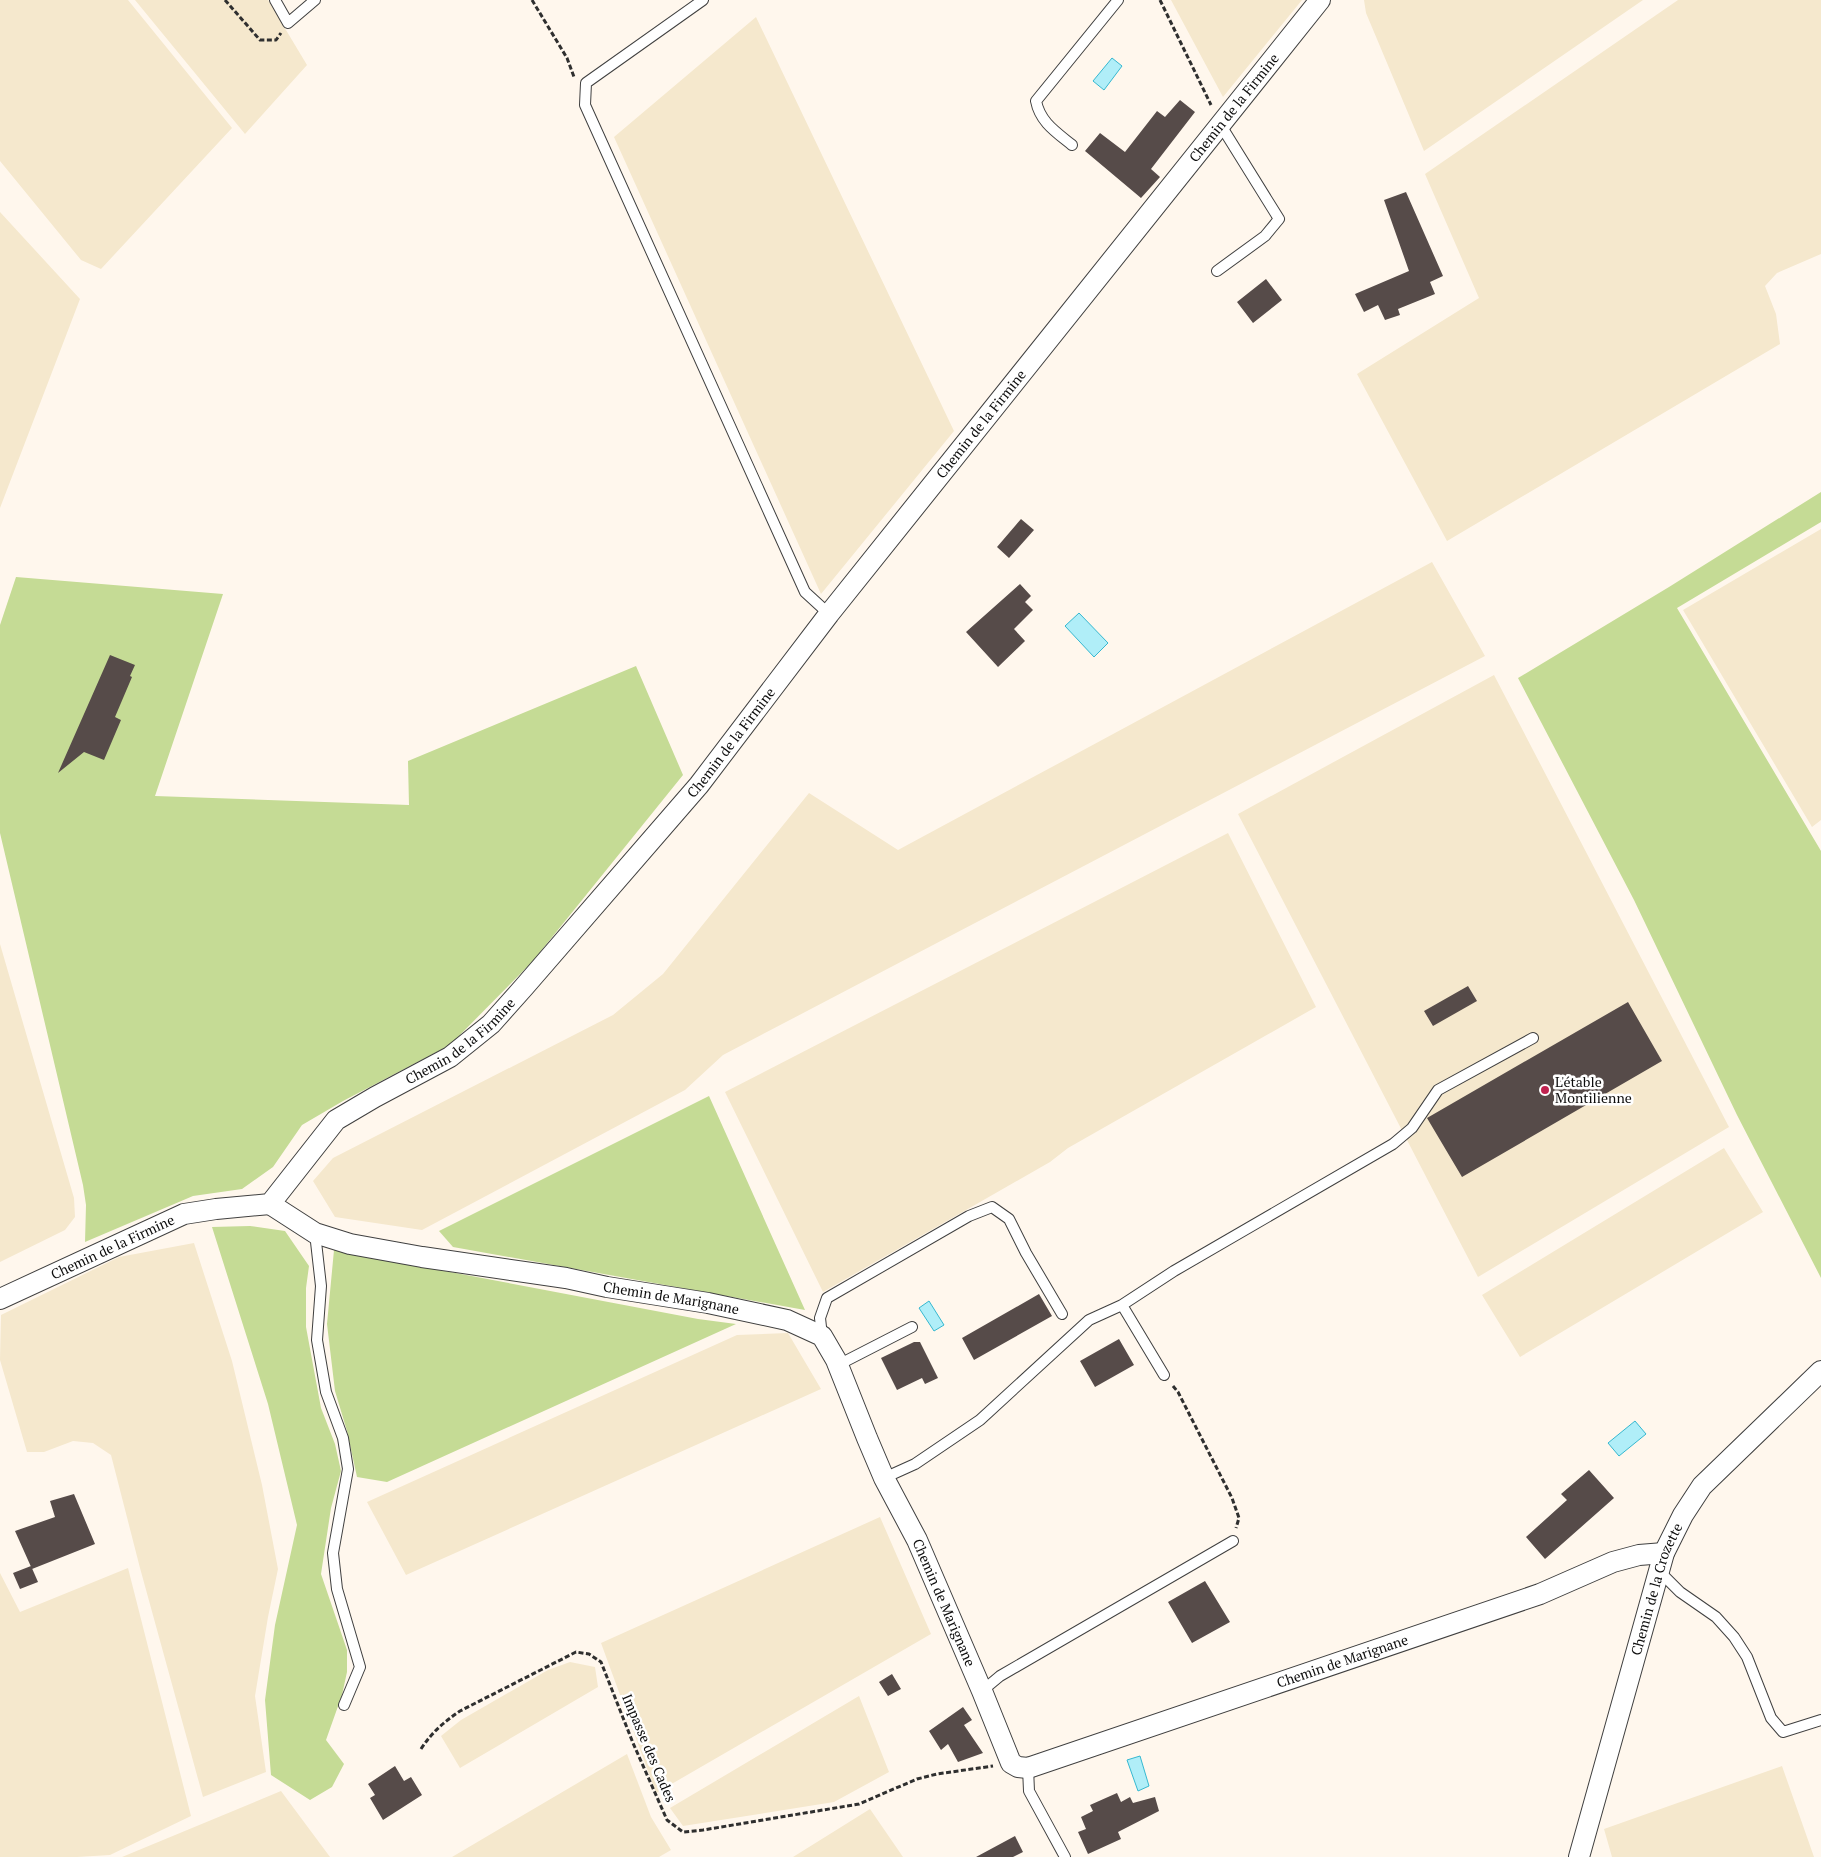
<svg xmlns="http://www.w3.org/2000/svg" width="1821" height="1857" viewBox="0 0 1821 1857" font-family="'PT Serif',serif">
<style>
.farmland{fill:#f5e8cd}
.forest{fill:#c5db95}
.water{fill:#b0eef8;stroke:#36b8d0}
.building{fill:#564b49}
.lines{fill:none;stroke-linecap:round;stroke-linejoin:round}
.lane-casing{stroke:#404040;stroke-width:12}
.street-casing{stroke:#404040;stroke-width:22}
.path{stroke:#2f2f2f;stroke-width:3;stroke-dasharray:5 2.5;stroke-linecap:butt}
.lane{stroke:#fff;stroke-width:10}
.street{stroke:#fff;stroke-width:20}
.poi-dot{fill:#c0224f;stroke:#fff;stroke-width:2}
.labels{text-anchor:middle;stroke-width:5;stroke-linejoin:round;paint-order:stroke}
.street-label{font-size:14px;fill:#0d0d0d;stroke:#fff}
.poi-label{font-size:14px;fill:#0d0d0d;stroke:#fff;text-anchor:start}
</style>
<rect width="100%" height="100%" fill="#fff7ed"/>
<path class="farmland" d="M 0,0 L 128,0 L 232,128 L 101,269 L 81,260 L 0,161 Z
M 135,0 L 268,0 L 307,65 L 245,134 Z
M 1171,0 L 1302,0 L 1223,97 Z
M 1364,0 L 1643,0 L 1424,151 L 1366,13 Z
M 1678,0 L 1821,0 L 1821,254 L 1777,273 L 1765,286 L 1776,314 L 1780,344 L 1447,541 L 1357,374 L 1479,298 L 1425,174 Z
M 756,17 L 954,431 L 821,594 L 614,137 Z
M 0,212 L 80,299 L 0,508 Z
M 1821,529 L 1821,820 L 1812,827 L 1683,610 Z
M 1432,562 L 1485,656 L 723,1055 L 685,1090 L 422,1230 L 335,1217 L 313,1181 L 333,1158 L 613,1015 L 663,974 L 809,793 L 898,850 Z
M 1494,675 L 1729,1127 L 1478,1277 L 1238,814 Z
M 1228,833 L 1316,1007 L 1068,1148 L 1050,1162 L 823,1292 L 725,1092 Z
M 0,944 L 74,1198 L 75,1217 L 65,1230 L 0,1262 Z
M 1724,1148 L 1763,1212 L 1520,1357 L 1482,1295 Z
M 194,1243 L 232,1361 L 262,1485 L 278,1569 L 268,1617 L 255,1696 L 266,1772 L 203,1797 L 140,1568 L 111,1455 L 93,1443 L 73,1441 L 44,1452 L 27,1452 L 0,1360 L 1,1315 L 119,1257 Z
M 788,1333 L 821,1389 L 406,1575 L 367,1502 L 737,1335 Z
M 880,1517 L 931,1634 L 656,1793 L 601,1643 Z
M 128,1568 L 191,1816 L 110,1855 L 77,1857 L 0,1857 L 0,1573 L 20,1612 Z
M 570,1662 L 595,1667 L 598,1687 L 460,1768 L 441,1736 L 461,1720 L 548,1670 Z
M 859,1696 L 889,1772 L 834,1802 L 683,1826 L 670,1808 Z
M 627,1754 L 651,1817 L 671,1850 L 659,1857 L 452,1857 Z
M 1782,1766 L 1814,1857 L 1612,1857 L 1604,1829 Z
M 281,1791 L 330,1857 L 122,1857 Z
M 870,1809 L 903,1857 L 793,1857 Z"/>
<path class="forest" d="M 1821,492 L 1821,522 L 1677,608 L 1821,851 L 1821,1278 L 1737,1115 L 1634,900 L 1518,678 L 1669,587 Z
M 16,577 L 223,594 L 155,796 L 409,805 L 408,761 L 636,666 L 683,775 L 532,962 L 450,1045 L 343,1101 L 302,1125 L 273,1167 L 242,1189 L 193,1196 L 85,1242 L 86,1205 L 83,1185 L 0,833 L 0,625 Z
M 709,1096 L 805,1310 L 453,1247 L 439,1231 Z
M 250,1226 L 285,1231 L 309,1266 L 306,1288 L 306,1327 L 321,1408 L 335,1444 L 341,1471 L 331,1508 L 321,1574 L 347,1650 L 347,1672 L 342,1695 L 326,1740 L 344,1764 L 332,1787 L 310,1800 L 271,1775 L 265,1700 L 275,1625 L 297,1525 L 268,1404 L 212,1227 Z
M 334,1250 L 698,1319 L 736,1324 L 387,1482 L 357,1477 L 347,1431 L 335,1391 L 327,1324 Z"/>
<path class="water" d="M 1112,58 L 1122,66 L 1104,90 L 1093,81 Z
M 1079,613 L 1108,643 L 1094,657 L 1065,626 Z
M 929,1301 L 944,1325 L 934,1331 L 919,1308 Z
M 1635,1421 L 1646,1434 L 1619,1456 L 1608,1443 Z
M 1140,1756 L 1149,1786 L 1138,1791 L 1127,1760 Z"/>
<path class="building" d="M 1180,100 L 1195,112 L 1151,169 L 1160,177 L 1141,198 L 1085,151 L 1100,133 L 1125,152 L 1157,111 L 1165,117 Z
M 1406,192 L 1443,276 L 1430,282 L 1435,294 L 1398,309 L 1400,315 L 1385,320 L 1378,305 L 1364,312 L 1355,294 L 1409,271 L 1384,200 Z
M 1266,279 L 1282,300 L 1253,323 L 1237,302 Z
M 1021,519 L 1034,530 L 1009,558 L 997,547 Z
M 1020,584 L 1031,596 L 1025,602 L 1033,610 L 1014,629 L 1025,641 L 998,667 L 966,632 Z
M 110,655 L 135,665 L 130,676 L 132,677 L 115,717 L 121,720 L 104,760 L 84,752 L 58,773 Z
M 1468,986 L 1477,1001 L 1433,1026 L 1424,1011 Z
M 1628,1002 L 1662,1061 L 1462,1177 L 1427,1118 Z
M 1039,1294 L 1052,1316 L 974,1360 L 962,1338 Z
M 1119,1339 L 1134,1365 L 1095,1387 L 1080,1361 Z
M 914,1342 L 920,1342 L 938,1378 L 925,1384 L 922,1378 L 897,1390 L 881,1358 Z
M 1589,1470 L 1614,1498 L 1545,1559 L 1526,1537 L 1567,1500 L 1561,1494 Z
M 74,1494 L 95,1544 L 32,1569 L 15,1531 L 55,1517 L 50,1501 Z
M 31,1566 L 38,1582 L 20,1589 L 13,1573 Z
M 1205,1581 L 1230,1622 L 1192,1643 L 1168,1602 Z
M 892,1674 L 901,1689 L 888,1696 L 879,1682 Z
M 963,1707 L 972,1720 L 964,1725 L 983,1753 L 958,1762 L 948,1744 L 941,1750 L 929,1731 Z
M 395,1766 L 404,1781 L 411,1777 L 422,1795 L 383,1820 L 370,1798 L 375,1795 L 368,1784 Z
M 1117,1793 L 1121,1802 L 1130,1797 L 1133,1803 L 1155,1797 L 1159,1811 L 1118,1832 L 1121,1839 L 1088,1854 L 1078,1832 L 1086,1829 L 1081,1817 L 1093,1811 L 1090,1805 Z
M 1015,1836 L 1023,1852 L 1013,1857 L 976,1857 Z"/>
<g class="lines">
<defs>
<path id="lane" d="M 275,0 L 288,23 L 315,0
M 703,0 L 586,83 L 585,105 L 805,592 L 829,614
M 1072,145 C 1056,132 1040,122 1036,101 L 1118,0
M 1217,271 L 1265,236 L 1279,219 L 1220,124
M 315,1233 L 321,1286 L 317,1340 L 326,1392 L 343,1438 L 348,1469 L 333,1553 L 337,1589 L 360,1667 L 344,1705
M 1122,1305 L 1174,1271 L 1393,1144 L 1412,1128 L 1438,1090 L 1533,1038
M 822,1336 L 820,1318 L 827,1298 L 969,1216 L 992,1207 L 1009,1219 L 1026,1253 L 1062,1314
M 838,1365 L 912,1327
M 884,1478 L 915,1464 L 980,1420 L 1089,1320 L 1122,1305 L 1164,1375
M 1659,1571 L 1680,1592 L 1716,1617 L 1734,1637 L 1747,1657 L 1771,1718 L 1783,1732 L 1821,1720
M 982,1691 L 1000,1676 L 1233,1541
M 1028,1768 L 1029,1791 L 1065,1857"/>
<g id="street">
<path id="s1" d="M 270,1204 L 315,1233 L 350,1244 L 422,1257 L 566,1278 L 607,1287 L 708,1303 L 787,1320 L 822,1336 L 836,1360 L 867,1438 L 884,1478 L 917,1540 L 982,1691 L 1011,1763 L 1018,1767 L 1028,1768 L 1540,1594 L 1613,1562 L 1639,1555 L 1664,1553"/>
<path id="s2" d="M 0,1299 L 184,1214 L 216,1209 L 270,1204 L 336,1120 L 375,1097 L 450,1057 L 491,1024 L 524,987 L 699,785 L 829,614 L 1320,0"/>
<path id="s3" d="M 1579,1857 L 1659,1571 L 1664,1553 L 1683,1515 L 1702,1486 L 1821,1371"/>
</g>
</defs>
<use href="#lane" class="lane-casing"/>
<use href="#street" class="street-casing"/>
<path class="path" d="M 225,0 L 260,40 L 276,40 L 281,33
M 532,0 L 567,58 L 574,77
M 1160,0 L 1211,105
M 1173,1386 L 1178,1392 L 1232,1498 L 1239,1518 L 1236,1528
M 421,1749 C 432,1732 444,1722 460,1711 L 576,1652 L 589,1654 L 601,1662 L 633,1743 L 667,1820 L 683,1832 L 703,1830 L 859,1804 L 917,1779 L 937,1774 L 993,1766"/>
<use href="#lane" class="lane"/>
<use href="#street" class="street"/>
</g>
<circle class="poi-dot" cx="1545" cy="1090" r="5"/>
<g class="labels">
<g class="street-label">
<text dy="5" stroke="none"><textPath href="#s2" startOffset="1759">Chemin de la Firmine</textPath></text>
<text dy="5" stroke="none"><textPath href="#s2" startOffset="1354">Chemin de la Firmine</textPath></text>
<text dy="5" stroke="none"><textPath href="#s2" startOffset="949">Chemin de la Firmine</textPath></text>
<text dy="5" stroke="none"><textPath href="#s2" startOffset="544">Chemin de la Firmine</textPath></text>
<text dy="5" stroke="none"><textPath href="#s2" startOffset="124">Chemin de la Firmine</textPath></text>
<text dy="5" stroke="none"><textPath href="#s1" startOffset="416">Chemin de Marignane</textPath></text>
<text dy="5" stroke="none"><textPath href="#s3" startOffset="279">Chemin de la Crozette</textPath></text>
<text dy="5" stroke="none"><textPath href="#s1" startOffset="866">Chemin de Marignane</textPath></text>
<text dy="5" stroke="none"><textPath href="#s1" startOffset="1390">Chemin de Marignane</textPath></text>
<text transform="translate(649 1748) rotate(67)" y="5">Impasse des Cades</text>
</g>
<g class="poi-label">
<text x="1555" y="1087">L'étable<tspan x="1555" dy="16">Montilienne</tspan></text>
</g>
</g>
</svg>
